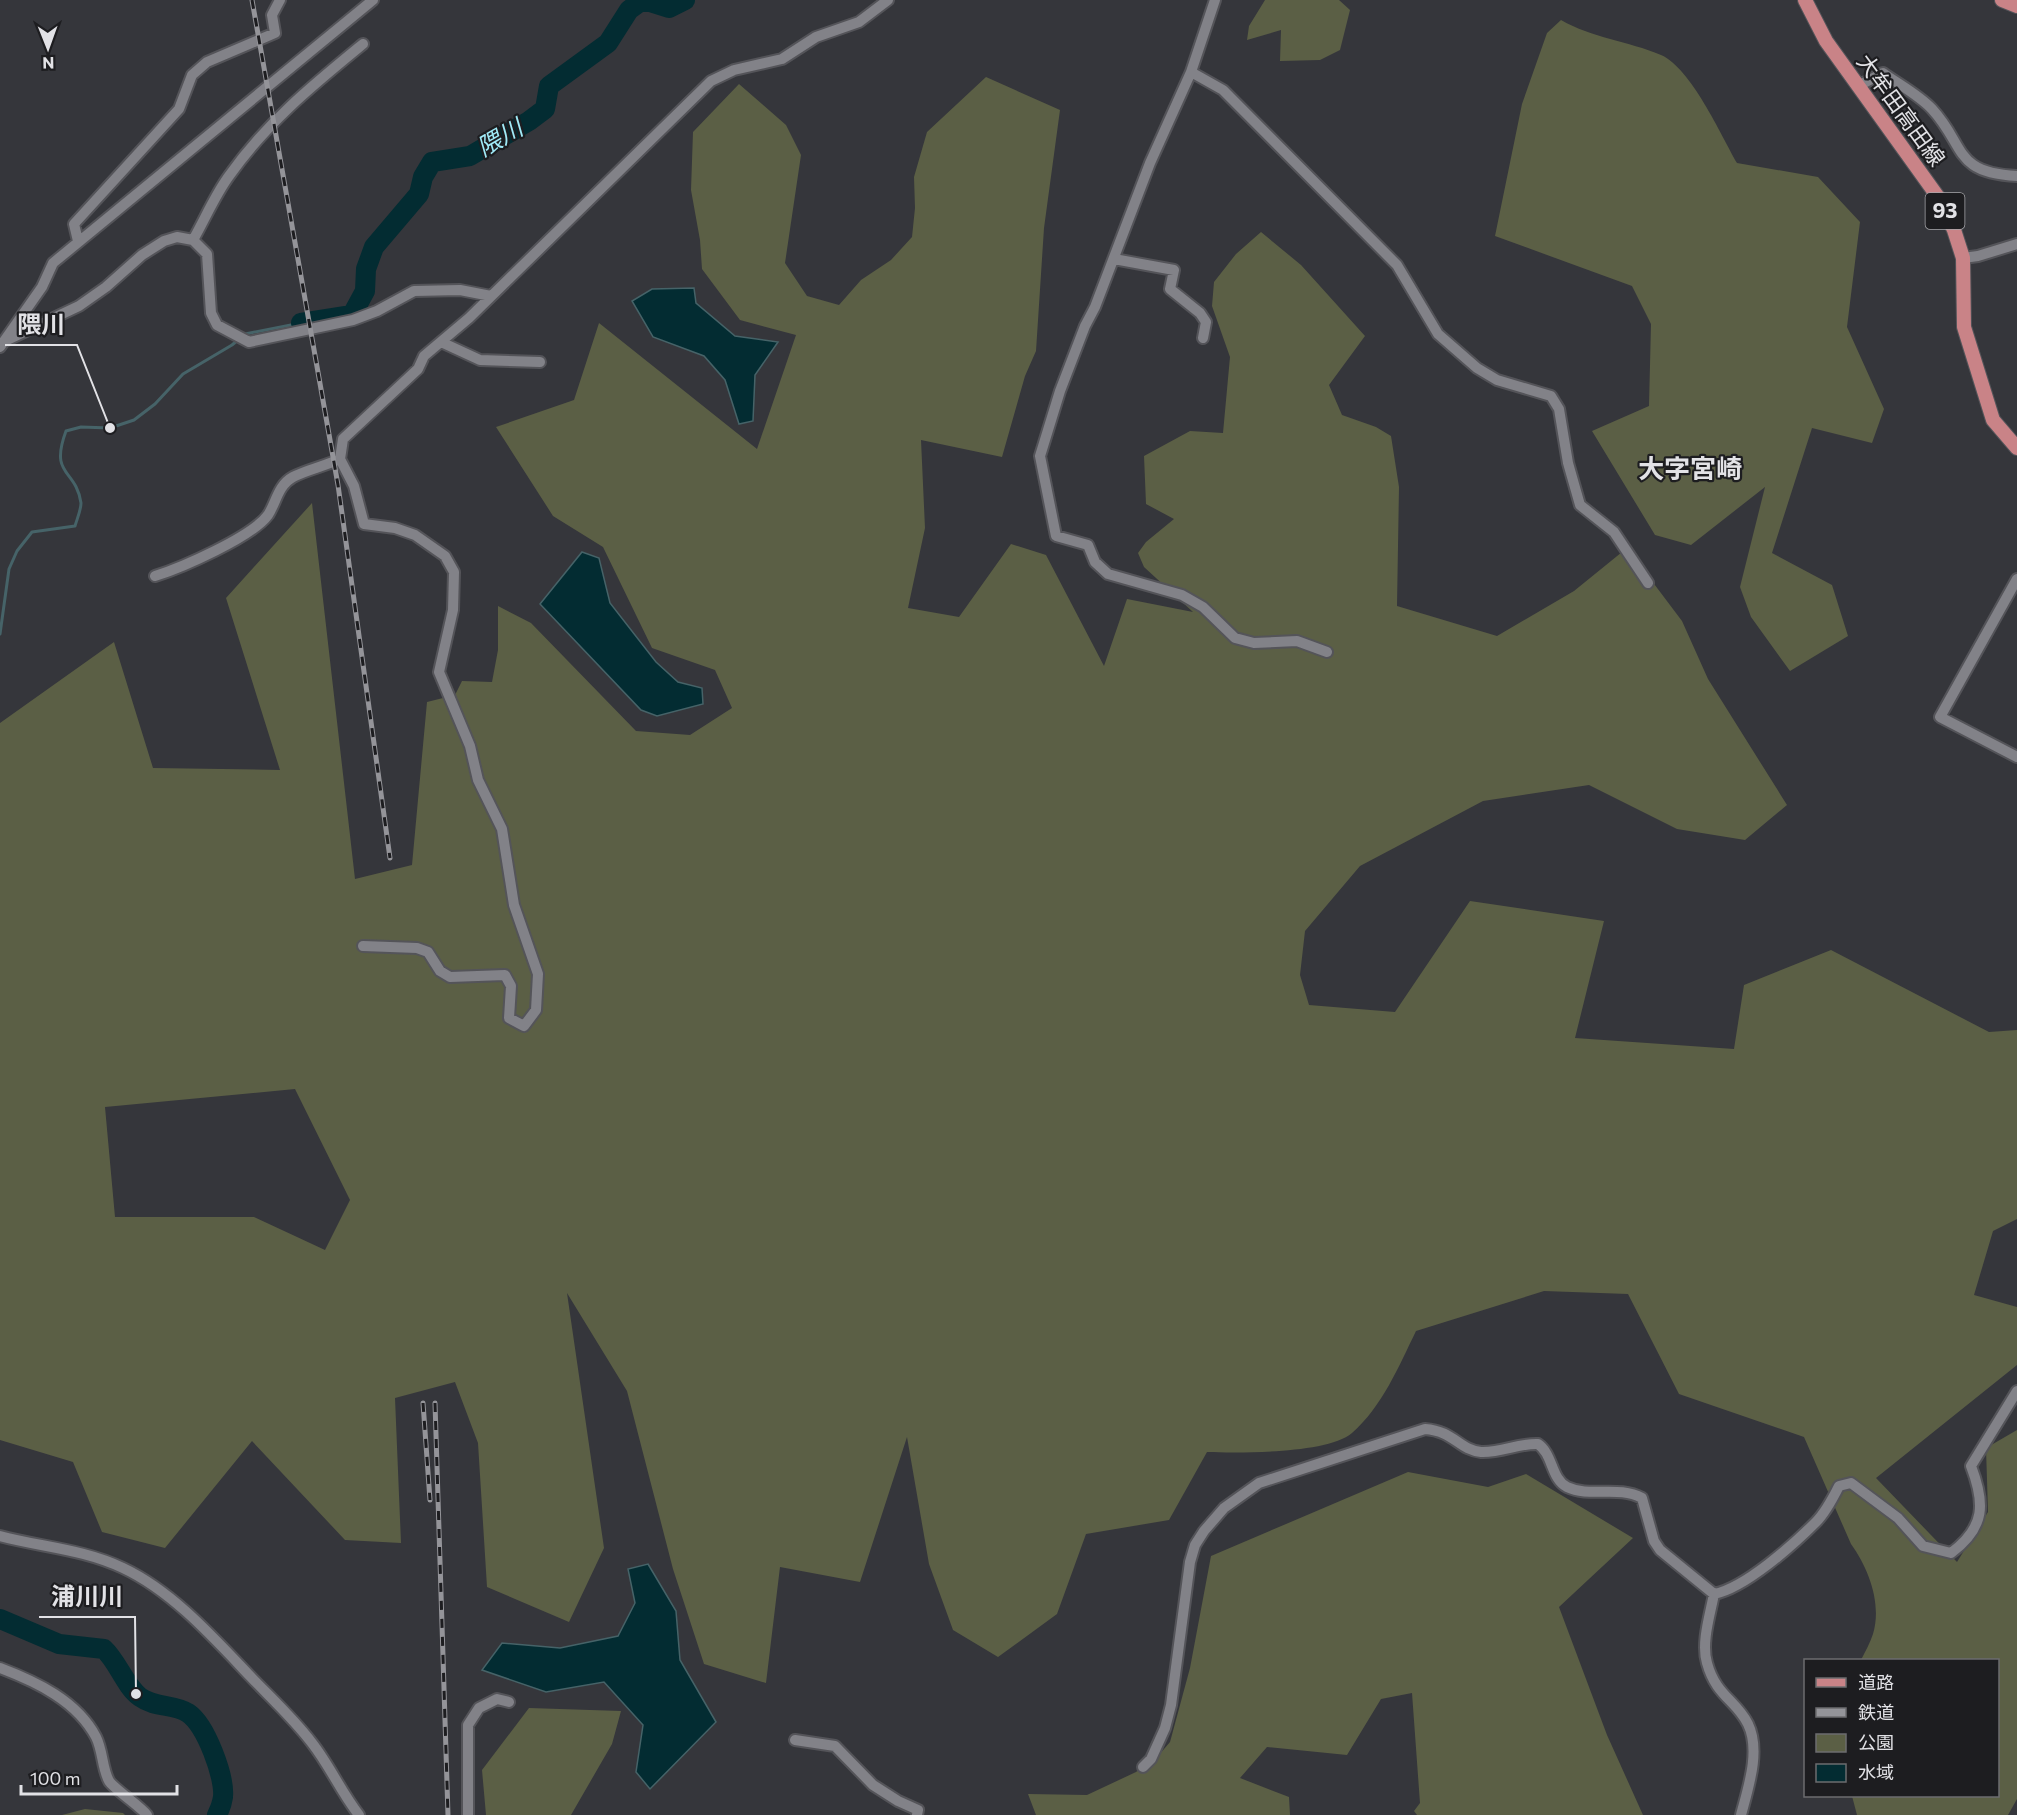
<svg xmlns="http://www.w3.org/2000/svg" width="2017" height="1815" viewBox="0 0 2017 1815" font-family="Commissioner,'Noto Sans JP',sans-serif">
<style>
.green{fill:#5b5f45;fill-rule:evenodd}
.water{fill:#032c32;stroke:#466368;stroke-width:1.5}
.lines{fill:none;stroke-linecap:round;stroke-linejoin:round}
.stream{stroke:#466368;stroke-width:3}
.river{stroke:#032c32;stroke-width:20}
.minor-casing{stroke:#545459;stroke-width:14}
.major-casing{stroke:#545459;stroke-width:16}
.minor{stroke:#828288;stroke-width:10}
.major{stroke:#c98387;stroke-width:14}
.rail-casing{stroke:#949499;stroke-width:5}
.rail{stroke:#1d1d20;stroke-width:3;stroke-dasharray:9;stroke-linecap:butt}
.labels{text-anchor:middle;stroke-width:4.5;stroke-linejoin:round;paint-order:stroke}
.shield{fill:#1d1d20;stroke:#a7a7ab;stroke-width:1.5}
.shield-label{font-size:21px;font-weight:bold;fill:#e2e2e6}
.street-label{font-size:22px;fill:#e2e2e6;stroke:#1d1d20}
.water-label{font-size:24px;font-style:italic;fill:#a1ebf8;stroke:#1d1d20}
.quarter-label{font-size:26px;font-weight:bold;fill:#e2e2e6;stroke:#1d1d20}
.leader{fill:none;stroke:#e2e2e6;stroke-width:2}
.callout-dot{fill:#e2e2e6;stroke:#1d1d20;stroke-width:2}
.callout-label{font-size:24px;text-anchor:middle;font-weight:bold;fill:#e2e2e6;stroke:#1d1d20;stroke-width:4.5;stroke-linejoin:round;paint-order:stroke}
</style>
<rect width="100%" height="100%" fill="#35363b"/>
<path class="green" d="M 1265,0 L 1339,0 L 1350,10 L 1340,50 L 1320,60 L 1280,61 L 1281,30 L 1247,40 L 1249,26 Z
M 1561,20 C 1592,38 1628,41 1661,55 C 1691,68 1721,135 1737,163 L 1818,177 L 1860,222 L 1847,327 L 1884,409 L 1872,443 L 1812,428 L 1772,553 L 1832,585 L 1848,636 L 1790,671 L 1751,617 L 1740,587 L 1765,487 L 1691,545 L 1655,535 L 1592,431 L 1649,406 L 1651,324 L 1632,286 L 1495,236 L 1522,104 L 1547,33 Z
M 986,77 L 1060,110 L 1044,228 L 1036,351 L 1025,376 L 1002,457 L 921,440 L 925,528 L 908,608 L 959,617 L 1011,544 L 1046,555 L 1104,666 L 1127,599 L 1193,612 L 1144,567 L 1138,553 L 1146,542 L 1174,519 L 1146,504 L 1144,456 L 1190,431 L 1223,433 L 1230,357 L 1212,306 L 1214,282 L 1236,254 L 1261,232 L 1301,265 L 1365,336 L 1329,385 L 1342,415 L 1376,427 L 1391,436 L 1399,487 L 1397,606 L 1497,636 L 1574,591 L 1627,548 L 1682,621 L 1708,679 L 1787,805 L 1745,840 L 1677,829 L 1589,785 L 1483,801 L 1360,866 L 1305,931 L 1300,975 L 1309,1005 L 1395,1012 L 1470,901 L 1604,921 L 1575,1038 L 1734,1049 L 1744,985 L 1831,950 L 1989,1032 L 2017,1030 L 2017,1219 L 1993,1231 L 1974,1295 L 2017,1307 L 2017,1365 L 1876,1478 L 1957,1562 L 1988,1512 L 1986,1448 L 2017,1430 L 2017,1799 L 2008,1815 L 1857,1815 L 1852,1796 L 1998,1796 L 1998,1660 L 1861,1660 C 1865,1652 1870,1643 1873,1634 C 1882,1604 1869,1569 1851,1544 L 1804,1437 L 1679,1394 L 1628,1294 L 1544,1291 L 1416,1331 C 1399,1366 1382,1407 1352,1433 C 1327,1454 1240,1453 1207,1452 L 1169,1520 L 1086,1534 L 1057,1614 L 998,1657 L 953,1630 L 929,1564 L 907,1437 L 860,1582 L 780,1567 L 766,1683 L 704,1664 L 673,1569 L 627,1391 L 567,1293 L 604,1548 L 569,1622 L 487,1587 L 478,1443 L 455,1382 L 395,1398 L 401,1543 L 345,1540 L 252,1441 L 165,1548 L 102,1532 L 73,1462 L 0,1440 L 0,723 L 114,642 L 153,768 L 280,770 L 226,598 L 312,503 L 355,879 L 412,865 L 427,702 L 455,695 L 462,681 L 492,682 L 498,650 L 498,606 L 531,623 L 636,731 L 690,735 L 732,708 L 715,670 L 652,648 L 603,547 L 553,516 L 496,427 L 574,400 L 599,323 L 757,449 L 796,335 L 740,320 L 702,269 L 700,240 L 691,190 L 693,132 L 739,84 L 786,125 L 801,155 L 785,263 L 807,296 L 839,305 L 861,280 L 891,260 L 912,237 L 915,208 L 914,177 L 927,132 ZM 295,1089 L 350,1200 L 325,1250 L 254,1217 L 115,1217 L 105,1107 Z
M 1408,1472 L 1488,1487 L 1526,1474 L 1633,1538 L 1559,1607 L 1607,1735 L 1643,1815 L 1417,1815 L 1414,1811 L 1420,1803 L 1412,1693 L 1381,1699 L 1347,1755 L 1267,1747 L 1240,1778 L 1289,1797 L 1290,1815 L 1036,1815 L 1028,1794 L 1087,1795 L 1136,1772 L 1158,1756 L 1170,1742 L 1190,1668 L 1211,1556 Z
M 529,1708 L 621,1711 L 612,1744 L 571,1815 L 486,1815 L 482,1770 Z
M 85,1809 L 123,1813 L 125,1815 L 62,1815 Z"/>
<path class="water" d="M 694,288 L 696,303 L 735,336 L 778,342 L 755,375 L 753,421 L 739,424 L 725,380 L 704,356 L 653,337 L 632,301 L 652,289 Z
M 582,552 L 599,558 L 610,603 L 656,662 L 678,682 L 702,688 L 703,704 L 657,716 L 641,710 L 540,604 Z
M 648,1564 L 676,1611 L 680,1660 L 716,1722 L 650,1789 L 636,1772 L 643,1725 L 604,1682 L 546,1692 L 482,1670 L 502,1643 L 560,1648 L 618,1636 L 635,1603 L 628,1569 Z"/>
<g class="lines">
<path class="stream" d="M 0,634 L 9,569 L 17,551 L 32,532 L 75,526 C 77,519 81,510 81,503 C 76,468 49,477 66,431 L 81,427 L 110,428 L 134,420 L 155,404 L 183,374 L 232,345 L 245,334 L 301,323"/>
<path class="river" d="M 301,323 L 352,315 L 365,291 L 366,269 L 374,247 L 419,194 L 423,177 L 432,162 L 470,156 L 529,121 L 545,109 L 549,86 L 608,43 L 629,10 L 640,2 L 650,2 L 669,8 L 685,0
M 0,1619 L 59,1644 L 104,1649 C 118,1662 125,1686 140,1697 C 155,1708 175,1704 188,1713 C 206,1725 225,1777 223,1797 C 222,1804 220,1809 217,1815"/>
<defs>
<path id="minor" d="M 1215,0 L 1191,72 L 1150,163 L 1095,307 L 1085,326 L 1060,391 L 1040,456 L 1056,536 L 1088,545 L 1095,562 L 1108,574 L 1182,595 L 1203,607 L 1235,638 L 1254,643 L 1297,641 L 1327,652
M 1191,72 L 1223,90 L 1397,265 L 1438,334 L 1477,368 L 1497,380 L 1551,396 L 1559,409 L 1568,463 L 1580,505 L 1614,532 L 1648,583
M 1858,86 L 1883,73 C 1898,84 1919,95 1932,109 C 1966,146 1953,173 2017,176
M 193,240 C 205,219 215,195 229,176 C 267,122 313,85 363,44
M 78,241 L 74,224 L 179,109 L 192,75 L 207,62 L 275,33 L 272,15 L 280,0
M 1963,258 L 1978,256 L 2017,244
M 1114,259 L 1174,270 L 1170,289 L 1200,313 L 1206,322 L 1203,338
M 5,341 L 79,306 L 106,287 L 142,255 L 164,241 L 177,237 L 193,240 L 207,254 L 211,313 L 217,325 L 249,342 L 353,320 L 377,311 L 414,291 L 460,290 L 491,296
M 441,342 L 480,360 L 540,362
M 0,347 L 42,287 L 53,263 L 373,0
M 155,576 C 181,568 252,537 268,515 C 276,503 278,485 293,477 C 306,470 325,466 340,459
M 2017,579 L 1940,717 L 2017,757
M 363,946 L 417,948 L 428,952 L 440,971 L 450,977 L 505,975 L 511,986 L 509,1018 L 524,1026 L 536,1010 L 538,974 L 514,905 L 502,829 L 478,780 L 470,746 L 439,672 L 453,610 L 454,572 L 445,556 L 415,535 L 395,528 L 364,524 L 354,486 L 340,459 L 343,439 L 418,369 L 424,356 L 469,318 L 711,81 L 734,70 L 782,59 L 816,37 L 859,22 L 888,0
M 0,1536 C 41,1547 83,1549 123,1568 C 172,1591 213,1637 250,1676 C 271,1698 294,1719 312,1743 C 330,1766 341,1792 359,1815
M 1714,1594 C 1710,1615 1701,1643 1707,1663 C 1716,1696 1736,1700 1748,1724 C 1761,1751 1748,1788 1741,1815
M 0,1668 C 37,1682 77,1701 96,1737 C 103,1751 102,1768 109,1781 C 114,1789 139,1805 147,1815
M 795,1740 L 835,1746 L 873,1785 L 898,1801 L 918,1810 L 917,1815
M 1143,1767 L 1151,1759 L 1165,1728 L 1171,1705 L 1190,1562 L 1195,1545 L 1204,1531 L 1224,1508 L 1259,1483 L 1425,1429 C 1454,1431 1459,1450 1481,1452 C 1501,1453 1519,1443 1538,1444 C 1553,1454 1551,1479 1567,1487 C 1590,1498 1618,1485 1642,1498 L 1654,1541 L 1660,1550 L 1714,1594 C 1745,1588 1793,1545 1816,1522 C 1826,1512 1833,1498 1839,1486 L 1851,1483 L 1898,1518 L 1923,1546 L 1951,1553 C 1986,1527 1985,1503 1971,1466 L 2017,1391
M 468,1815 L 468,1725 L 479,1708 L 497,1699 L 509,1702"/>
<path id="major" d="M 1805,0 L 1826,41 L 1938,197 L 1954,230 L 1963,258 L 1964,327 L 1993,420 L 2017,448
M 2002,0 L 2017,6"/>
</defs>
<use href="#minor" class="minor-casing"/>
<use href="#major" class="major-casing"/>
<use href="#minor" class="minor"/>
<use href="#major" class="major"/>
<defs>
<path id="rail" d="M 252,0 L 338,485 L 390,858
M 423,1403 L 430,1500
M 435,1403 L 448,1815"/>
</defs>
<use href="#rail" class="rail-casing"/>
<use href="#rail" class="rail"/>
</g>
<g class="labels">
<rect class="shield" x="1925.5" y="193" width="39" height="36" rx="4.5"/>
<g class="shield-label">
<text x="1945" y="218">93</text>
</g>
<g class="street-label">
<text transform="translate(1901 110) rotate(54)" y="8">大牟田高田線</text>
</g>
<g class="water-label">
<text transform="translate(500 138) rotate(-30)" y="8">隈川</text>
</g>
<g class="quarter-label">
<text x="1690" y="478">大字宮崎</text>
</g>
</g>
<path class="leader" d="M110 428L77 345H5M136 1694L135 1617H39"/>
<g class="callout-dot">
<circle cx="110" cy="428" r="6"/>
<circle cx="136" cy="1694" r="6"/>
</g>
<g class="callout-label">
<text x="41" y="333">隈川</text>
<text x="87" y="1605">浦川川</text>
</g>
<rect x="1804" y="1659" width="195" height="138" fill="#1d1d20" stroke="#6c6c6f" stroke-width="1.5"/>
<rect x="1816" y="1678" width="30" height="9" fill="#c98387" stroke="#6c6c6f" stroke-width="1.5"/>
<text x="1858" y="1689" font-size="18" fill="#e2e2e6">道路</text>
<rect x="1816" y="1708" width="30" height="9" fill="#949499" stroke="#6c6c6f" stroke-width="1.5"/>
<text x="1858" y="1719" font-size="18" fill="#e2e2e6">鉄道</text>
<rect x="1816" y="1734" width="30" height="18" fill="#5b5f45" stroke="#6c6c6f" stroke-width="1.5"/>
<text x="1858" y="1749" font-size="18" fill="#e2e2e6">公園</text>
<rect x="1816" y="1764" width="30" height="18" fill="#032c32" stroke="#6c6c6f" stroke-width="1.5"/>
<text x="1858" y="1779" font-size="18" fill="#e2e2e6">水域</text>
<g transform="translate(48 48) rotate(179)" stroke="#1d1d20" stroke-width="4.5" paint-order="stroke">
<path d="M0-4.5L10 22L0 15L-10 22Z" fill="#e2e2e6"/>
<text y="-9" font-size="16" font-weight="bold" text-anchor="middle" fill="#e2e2e6">N</text>
</g>
<path d="M21 1785v9h156v-9" fill="none" stroke="#e2e2e6" stroke-width="3"/>
<text x="30" y="1785" font-size="18" fill="#e2e2e6" stroke="#1d1d20" stroke-width="4.5" paint-order="stroke">100 m</text>
</svg>
